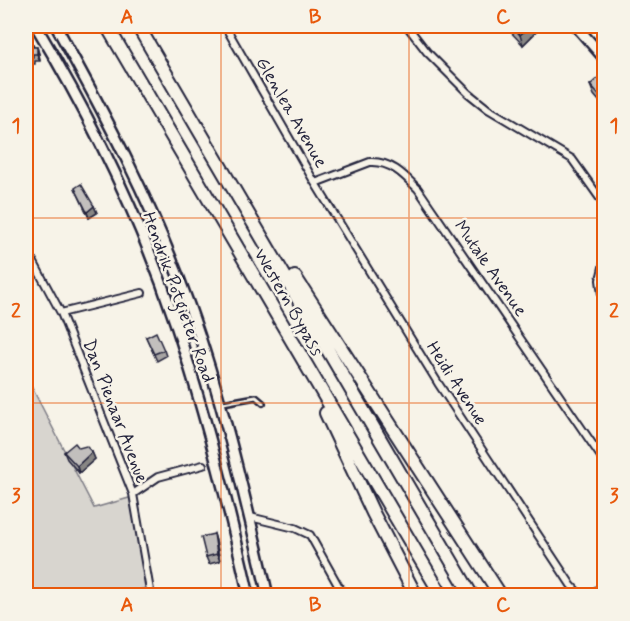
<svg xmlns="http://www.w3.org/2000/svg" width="630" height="621" viewBox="0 0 630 621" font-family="Mynerve,sans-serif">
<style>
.green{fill:#d8d5cf;stroke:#7d7c85;stroke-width:1.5}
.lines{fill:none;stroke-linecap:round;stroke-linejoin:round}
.lane-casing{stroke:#22223b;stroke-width:8}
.street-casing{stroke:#22223b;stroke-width:10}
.secondary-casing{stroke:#22223b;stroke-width:14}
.highway-casing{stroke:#22223b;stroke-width:16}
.lane{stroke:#f7f3e8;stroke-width:3}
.street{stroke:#f7f3e8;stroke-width:6}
.secondary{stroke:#f7f3e8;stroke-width:9}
.highway{stroke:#f7f3e8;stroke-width:12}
.wall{fill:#a7a4a3;stroke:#22223b;stroke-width:1.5}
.shaded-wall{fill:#888684;stroke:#22223b;stroke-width:1.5}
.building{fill:#c2bfbd;stroke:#22223b;stroke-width:1.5}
.grid{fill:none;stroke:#e8590c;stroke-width:1.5;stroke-opacity:0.55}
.labels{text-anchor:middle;stroke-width:5;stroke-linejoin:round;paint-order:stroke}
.street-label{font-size:18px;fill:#22223b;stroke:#f7f3e8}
.neatline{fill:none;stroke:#e8590c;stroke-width:2}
.grid-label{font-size:20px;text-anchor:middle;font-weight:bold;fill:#e8590c}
</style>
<rect width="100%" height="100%" fill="#f7f3e8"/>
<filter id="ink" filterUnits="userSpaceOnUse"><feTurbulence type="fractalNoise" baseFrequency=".0167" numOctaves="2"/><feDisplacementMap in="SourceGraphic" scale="12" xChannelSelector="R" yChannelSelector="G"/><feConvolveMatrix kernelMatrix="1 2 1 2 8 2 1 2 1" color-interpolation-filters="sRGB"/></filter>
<g filter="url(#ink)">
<path class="green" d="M 26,376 L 94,508 L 136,496 L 150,587 L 120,595 L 26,595 Z"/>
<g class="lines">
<defs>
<path id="lane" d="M 223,403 L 256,397 L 263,403"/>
<path id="street" d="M 225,26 L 315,183 L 438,383 L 571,585 L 581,596
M 407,26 L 427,52 L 468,93 L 488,109 L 572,159 L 604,204
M 315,183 L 370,162 C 391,161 404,175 418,189 L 604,461
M 26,248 L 61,313 L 133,494 L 151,596
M 604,263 L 600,280 L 604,309
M 61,313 L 142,293
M 133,494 L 158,477 L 203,465
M 250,517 L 295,528 L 310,535 L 344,596
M 591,596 L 604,584"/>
<path id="secondary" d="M 36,26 C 91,118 141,220 175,322 C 205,412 228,503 249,596
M 56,26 C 106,116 154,207 189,305 C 223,400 245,498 268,596
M 576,26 L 604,58"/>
<path id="highway" d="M 107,26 L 442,596
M 138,26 L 472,596
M 295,277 L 501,596
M 326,413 L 373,513 L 416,596"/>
</defs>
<use href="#lane" class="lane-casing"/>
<use href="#street" class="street-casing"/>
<use href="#secondary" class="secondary-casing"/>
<use href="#highway" class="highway-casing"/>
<use href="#lane" class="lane"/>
<use href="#street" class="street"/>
<use href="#secondary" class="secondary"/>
<use href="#highway" class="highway"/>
</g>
<path class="wall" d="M 505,26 L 536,26 L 538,30 L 523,45 Z
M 32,42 L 34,47 L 37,47 L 39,54 L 40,61 L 35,61 L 35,64 L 26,64 L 26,43 Z
M 604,80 L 604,107 L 594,95 L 590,85 Z
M 75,188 L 94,206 L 97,213 L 89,218 Z
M 146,337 L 164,350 L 166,356 L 157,361 Z
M 79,448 L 92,452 L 95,459 L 79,473 L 67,459 L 64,452 Z
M 214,534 L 216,541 L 220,561 L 209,564 L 206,557 Z"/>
<path class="shaded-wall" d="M 529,26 L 536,26 L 538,30 L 523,45 L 520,35 Z
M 37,47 L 39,54 L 40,61 L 37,54 Z
M 94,206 L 97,213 L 89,218 L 87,212 Z
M 92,452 L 95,459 L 79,473 L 77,466 Z
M 214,534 L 216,541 L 220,561 L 217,554 Z"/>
<path class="building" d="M 511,26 L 529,26 L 520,35 Z
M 32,42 L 32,47 L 37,47 L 37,54 L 33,54 L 33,57 L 26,57 L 26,43 Z
M 601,75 L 604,80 L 604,101 L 590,85 Z
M 81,184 L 94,206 L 87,212 L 75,188 Z
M 156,332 L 164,350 L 154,354 L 146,337 Z
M 75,443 L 79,448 L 86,446 L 92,452 L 77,466 L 64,452 Z
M 214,534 L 217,554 L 206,557 L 201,537 Z"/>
</g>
<path class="grid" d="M 221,26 L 221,596M 409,26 L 409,596M 26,218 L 604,218M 26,403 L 604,403"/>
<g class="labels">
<g class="street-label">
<text transform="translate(292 112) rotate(60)" y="6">Glenlea Avenue</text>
<text transform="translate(491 268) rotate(55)" y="6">Mutale Avenue</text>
<text transform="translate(179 297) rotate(70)" y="6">Hendrik Potgieter Road</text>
<text transform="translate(289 302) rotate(60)" y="6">Western Bypass</text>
<text transform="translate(457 383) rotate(57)" y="6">Heidi Avenue</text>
<text transform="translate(116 411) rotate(69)" y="6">Dan Pienaar Avenue</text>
</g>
</g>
<rect width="630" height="621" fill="none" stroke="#f7f3e8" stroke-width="66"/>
<rect x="33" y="33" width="564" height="555" class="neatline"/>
<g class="grid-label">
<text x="127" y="23">A</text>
<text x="315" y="23">B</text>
<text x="503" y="23">C</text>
<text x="16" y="132">1</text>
<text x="614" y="132">1</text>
<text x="16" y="317">2</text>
<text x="614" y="317">2</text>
<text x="16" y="502">3</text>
<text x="614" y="502">3</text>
<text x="127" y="611">A</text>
<text x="315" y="611">B</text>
<text x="503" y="611">C</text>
</g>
</svg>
